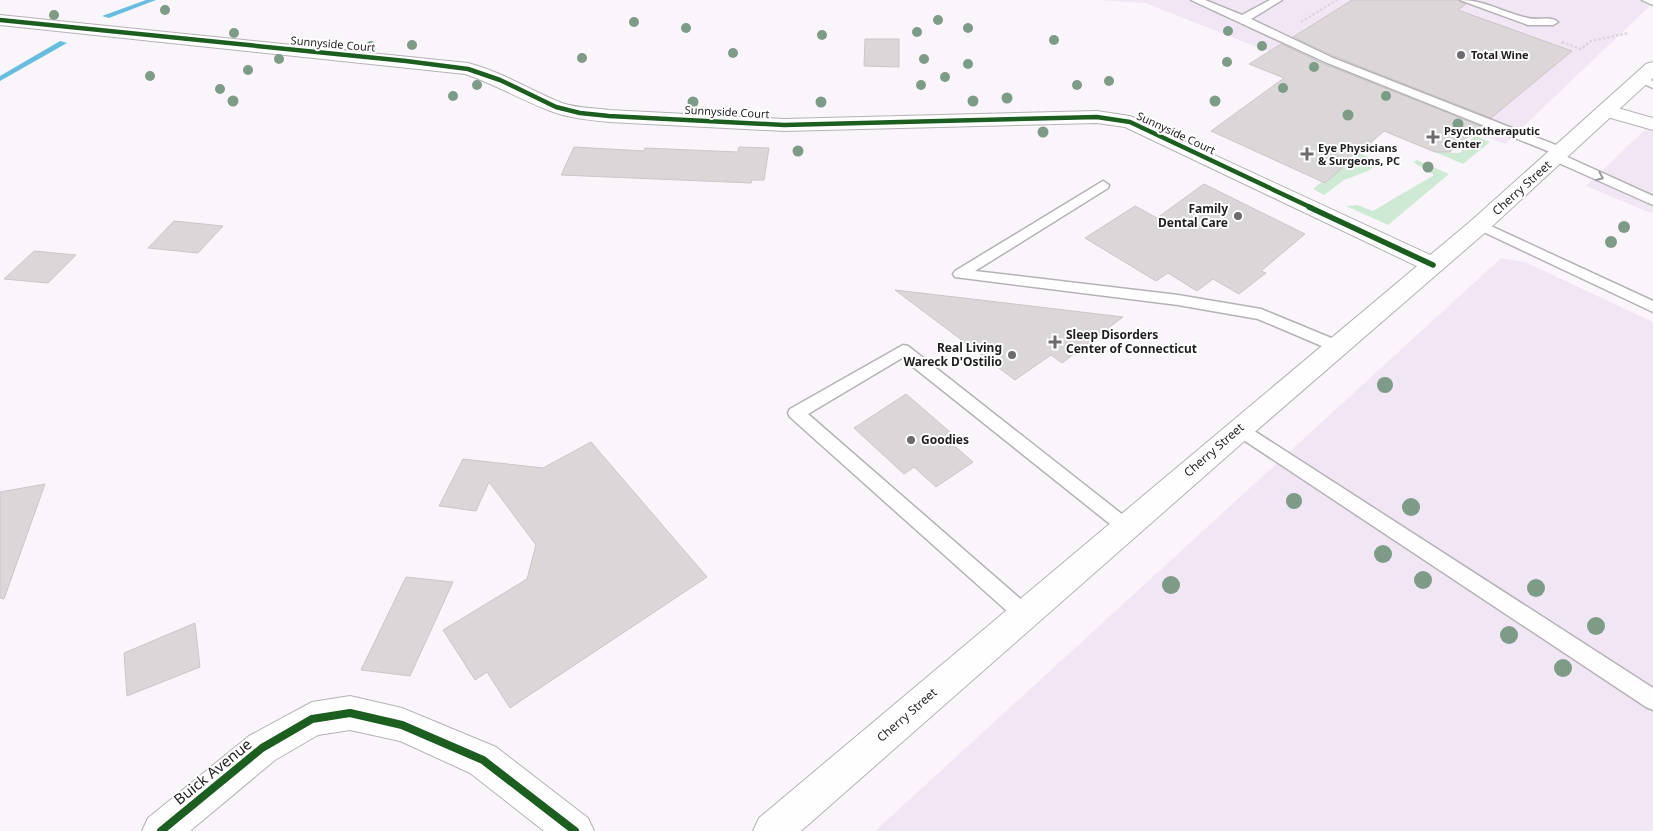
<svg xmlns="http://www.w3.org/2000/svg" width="1653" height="831" viewBox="0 0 1653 831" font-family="'Noto Sans',sans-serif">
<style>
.built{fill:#f1e7f4}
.green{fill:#cfead4}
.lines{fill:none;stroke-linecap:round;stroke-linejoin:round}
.stream{fill:#68bdde;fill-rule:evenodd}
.building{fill:#dbd7d8;stroke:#cbc6c7}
.service-casing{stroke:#b5b2b6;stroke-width:3}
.minor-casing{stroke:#b5b2b6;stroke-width:2}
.secondary-casing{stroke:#b5b2b6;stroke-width:2}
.path{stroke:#d9d7da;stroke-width:2.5;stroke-dasharray:2.5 2;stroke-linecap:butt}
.service{fill:#fefefe;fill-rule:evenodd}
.minor{fill:#fefefe;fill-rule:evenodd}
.secondary{fill:#fefefe;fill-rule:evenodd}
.cycleway-far2-casing{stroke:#fff;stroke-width:7}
.cycleway-far1-casing{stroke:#fff;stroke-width:9}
.cycleway-casing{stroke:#fff;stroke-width:11}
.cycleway-far2{stroke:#1b5e20;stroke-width:4.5}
.cycleway-far1{stroke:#1b5e20;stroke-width:5.5}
.cycleway{stroke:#1b5e20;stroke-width:8}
.tree{fill:#7e9b88}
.oneway{stroke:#9b9a9b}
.poi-dot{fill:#6e6a6f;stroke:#fff;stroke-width:2}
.labels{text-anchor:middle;stroke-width:4;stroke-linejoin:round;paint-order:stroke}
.far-street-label{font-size:11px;fill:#221f23;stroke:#fff}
.far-poi-label{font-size:11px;font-weight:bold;fill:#221f23;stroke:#fff;text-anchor:start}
.street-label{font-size:12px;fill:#221f23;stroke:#fff}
.poi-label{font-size:12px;font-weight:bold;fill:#221f23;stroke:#fff;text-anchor:end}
.near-street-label{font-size:15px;fill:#221f23;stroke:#fff}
</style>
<rect width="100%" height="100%" fill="#faf5fb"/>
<path class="built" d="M 1097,0 L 1653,0 L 1653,3 L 1505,144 L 1145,3 Z
M 1653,122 L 1653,214 L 1586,186 Z
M 1501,258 L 1525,262 L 1653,322 L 1653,831 L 875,831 Z"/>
<path class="green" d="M 1473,137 L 1478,137 L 1490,142 L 1463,164 L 1435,152 L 1460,153 Z
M 1359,153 L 1372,158 L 1378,164 L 1368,171 L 1344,180 L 1324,195 L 1313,189 Z
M 1417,160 L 1449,174 L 1388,225 L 1346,206 L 1357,205 L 1373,211 L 1434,175 L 1413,162 Z"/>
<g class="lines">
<path class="stream" d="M 146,0 L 156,0 L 109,18 L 102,16 Z
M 60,41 L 67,43 L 0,81 L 0,76 Z"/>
</g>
<path class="building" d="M 1352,0 L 1458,0 L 1466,4 L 1458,10 L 1572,51 L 1491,118 L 1334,56 L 1293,37 Z
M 865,39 L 899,39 L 899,67 L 864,66 Z
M 1281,44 L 1324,64 L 1481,126 L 1450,152 L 1435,152 L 1384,131 L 1325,183 L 1211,131 L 1284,78 L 1249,64 Z
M 574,147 L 644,151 L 645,148 L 738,152 L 739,147 L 769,148 L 764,180 L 752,180 L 751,183 L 561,175 Z
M 1204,184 L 1305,234 L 1261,271 L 1266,273 L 1239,294 L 1213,279 L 1197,291 L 1168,273 L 1156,281 L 1085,238 L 1135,206 L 1157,218 Z
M 174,221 L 223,226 L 198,253 L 148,248 Z
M 34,251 L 76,255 L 48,283 L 4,279 Z
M 895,290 L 989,301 L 1123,317 L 1062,363 L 1051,355 L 1015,380 Z
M 906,394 L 957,438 L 950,442 L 973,462 L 936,487 L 914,467 L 904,474 L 854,428 Z
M 591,442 L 707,577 L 510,708 L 487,672 L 475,680 L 443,630 L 527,579 L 536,545 L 489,482 L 476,511 L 439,506 L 463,459 L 543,468 Z
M 45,484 L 4,599 L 0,598 L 0,492 Z
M 406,577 L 453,582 L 410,676 L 361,670 Z
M 195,623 L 200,667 L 127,696 L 124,653 Z"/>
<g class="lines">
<defs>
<path id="service" d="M 1191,0 L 1205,0 L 1242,15 L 1270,0 L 1282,0 L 1251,19 L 1333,58 L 1566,149 L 1568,152 L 1563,155 L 1653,196 L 1653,205 L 1552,160 L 1550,157 L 1555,154 L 1325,62 Z
M 1460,0 C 1485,0 1504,13 1528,18 C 1537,21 1551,15 1558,22 L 1553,25 L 1528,25 Z
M 1642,0 L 1653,0 L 1653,5 Z
M 1641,77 L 1653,81 L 1653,88 L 1635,80 Z
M 1103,181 L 1109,185 L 1108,188 L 975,271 L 1178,295 L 1261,309 L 1341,342 L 1344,346 L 1341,350 L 1336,351 L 1331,350 L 1258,319 L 1178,305 L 955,277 L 953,274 L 955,271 Z
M 1480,221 L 1653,301 L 1653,312 L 1475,228 L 1473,225 L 1475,222 Z
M 903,345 L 908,346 L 1132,522 L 1135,527 L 1132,532 L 1126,534 L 1120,532 L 902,358 L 808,414 L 1031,608 L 1034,614 L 1031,620 L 1024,623 L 1017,620 L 790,417 L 788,413 L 790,409 Z
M 1239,423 L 1245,425 L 1653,688 L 1653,710 L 1646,707 L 1233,433 L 1231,429 L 1233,425 Z"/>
<path id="minor" d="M 0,15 L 468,63 C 502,72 530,90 562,103 C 577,108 594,108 609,110 L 784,119 L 1097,111 L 1130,116 L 1441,260 L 1445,265 L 1441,270 L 1433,273 L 1425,270 L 1125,127 L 1097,123 L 784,131 L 609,122 C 589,120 567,118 548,110 C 520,99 494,84 465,74 L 0,25 Z
M 1607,105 L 1653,118 L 1653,130 L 1600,115 L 1597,111 L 1600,107 Z
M 350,696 L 402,708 L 496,747 L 588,818 L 594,831 L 544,831 L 470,773 L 400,741 L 350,730 L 318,735 L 275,760 L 190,831 L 142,831 L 148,818 L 249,736 L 312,702 Z"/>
<path id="secondary" d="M 1653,62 L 1653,78 L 1488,230 L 1249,437 L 801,831 L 753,831 L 759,818 L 1472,220 L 1646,64 Z"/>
</defs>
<use href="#service" class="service-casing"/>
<use href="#minor" class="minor-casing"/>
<use href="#secondary" class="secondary-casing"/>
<path class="path" d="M 1301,22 L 1337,0
M 1562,42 L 1581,49 L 1591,41 L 1628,33"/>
<use href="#service" class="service"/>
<use href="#minor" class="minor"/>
<use href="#secondary" class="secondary"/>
<defs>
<path id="cycleway-far2" d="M 0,20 L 406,61 L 468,69 L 500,80 L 556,107 L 580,113 L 609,116 L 784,125 L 1097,117 L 1130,122 L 1312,208"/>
<path id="cycleway-far1" d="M 1309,207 L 1433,265"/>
<path id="cycleway" d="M 161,831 L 262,748 L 312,719 L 350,713 L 402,725 L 483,760 L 575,831"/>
</defs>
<use href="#cycleway-far2" class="cycleway-far2-casing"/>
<use href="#cycleway-far1" class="cycleway-far1-casing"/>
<use href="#cycleway" class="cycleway-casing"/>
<use href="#cycleway-far2" class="cycleway-far2"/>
<use href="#cycleway-far1" class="cycleway-far1"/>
<use href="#cycleway" class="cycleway"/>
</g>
<g class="tree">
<circle cx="165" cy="10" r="5"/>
<circle cx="54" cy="15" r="5"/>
<circle cx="938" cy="20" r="5"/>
<circle cx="634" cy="22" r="5"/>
<circle cx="686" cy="28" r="5"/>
<circle cx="968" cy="28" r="5"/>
<circle cx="1228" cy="31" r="5"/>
<circle cx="917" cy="32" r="5"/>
<circle cx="234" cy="33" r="5"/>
<circle cx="822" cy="35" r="5"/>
<circle cx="1054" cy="40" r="5"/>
<circle cx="412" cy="45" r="5"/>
<circle cx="371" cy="46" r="5"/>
<circle cx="1262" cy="46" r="5"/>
<circle cx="733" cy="53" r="5"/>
<circle cx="582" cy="58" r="5"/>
<circle cx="279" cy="59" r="5"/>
<circle cx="924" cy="59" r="5"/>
<circle cx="1227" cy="62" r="5"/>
<circle cx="968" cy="64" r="5"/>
<circle cx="1314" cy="67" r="5"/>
<circle cx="248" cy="70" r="5"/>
<circle cx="150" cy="76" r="5"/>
<circle cx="945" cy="77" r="5"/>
<circle cx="1109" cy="81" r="5"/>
<circle cx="477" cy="85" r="5"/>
<circle cx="921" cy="85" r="5"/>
<circle cx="1077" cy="85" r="5"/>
<circle cx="1283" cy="88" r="5"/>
<circle cx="220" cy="89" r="5"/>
<circle cx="453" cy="96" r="5"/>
<circle cx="1386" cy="96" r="5"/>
<circle cx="1007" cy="98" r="5.5"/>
<circle cx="233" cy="101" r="5.5"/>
<circle cx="973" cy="101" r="5.5"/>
<circle cx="1215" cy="101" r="5.5"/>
<circle cx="693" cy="102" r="5.5"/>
<circle cx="821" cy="102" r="5.5"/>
<circle cx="1348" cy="115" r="5.5"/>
<circle cx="1458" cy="124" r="5.5"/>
<circle cx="1043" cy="132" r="5.5"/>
<circle cx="798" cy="151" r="5.5"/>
<circle cx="1428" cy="167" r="5.5"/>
<circle cx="1624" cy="227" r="6"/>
<circle cx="1611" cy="242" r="6"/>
<circle cx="1385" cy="385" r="8"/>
<circle cx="1294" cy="501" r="8"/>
<circle cx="1411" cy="507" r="9"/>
<circle cx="1383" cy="554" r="9"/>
<circle cx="1423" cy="580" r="9"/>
<circle cx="1171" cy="585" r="9"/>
<circle cx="1536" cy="588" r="9"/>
<circle cx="1596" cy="626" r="9"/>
<circle cx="1509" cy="635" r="9"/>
<circle cx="1563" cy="668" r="9"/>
</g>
<defs><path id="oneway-chevron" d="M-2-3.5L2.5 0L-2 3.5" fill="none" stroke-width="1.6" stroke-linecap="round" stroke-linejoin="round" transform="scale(1.25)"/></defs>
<use class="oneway" href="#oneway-chevron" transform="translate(1600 177) rotate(24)"/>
<g class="poi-dot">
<circle cx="1461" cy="55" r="5"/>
<path d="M1430.5 129.5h5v5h5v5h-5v5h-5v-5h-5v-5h5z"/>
<path d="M1304.5 146.5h5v5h5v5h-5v5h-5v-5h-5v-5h5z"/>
<circle cx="1238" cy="216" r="5"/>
<path d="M1052.5 334.5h5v5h5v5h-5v5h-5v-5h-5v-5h5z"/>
<circle cx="1012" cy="355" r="5"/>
<circle cx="911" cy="440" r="5"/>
</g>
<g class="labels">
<g class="far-street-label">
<text transform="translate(333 44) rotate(5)" y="4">Sunnyside Court</text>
<text transform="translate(727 112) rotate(3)" y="4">Sunnyside Court</text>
<text transform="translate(1176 133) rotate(25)" y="4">Sunnyside Court</text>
</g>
<g class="far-poi-label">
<text x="1471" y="59">Total Wine</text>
<text x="1444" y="135">Psychotheraputic<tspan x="1444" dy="13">Center</tspan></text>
<text x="1318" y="152">Eye Physicians<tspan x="1318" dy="13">&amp; Surgeons, PC</tspan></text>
</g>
<g class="street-label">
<text transform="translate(1522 188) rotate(-42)" y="4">Cherry Street</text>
<text transform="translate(1214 450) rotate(-41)" y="4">Cherry Street</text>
<text transform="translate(907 715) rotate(-41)" y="4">Cherry Street</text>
</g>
<g class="poi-label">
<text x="1228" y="213">Family<tspan x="1228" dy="14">Dental Care</tspan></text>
<text x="1066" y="339" text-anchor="start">Sleep Disorders<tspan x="1066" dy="14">Center of Connecticut</tspan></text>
<text x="1002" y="352">Real Living<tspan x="1002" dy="14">Wareck D'Ostilio</tspan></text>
<text x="921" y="444" text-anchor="start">Goodies</text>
</g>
<g class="near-street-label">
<text transform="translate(213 772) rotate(-39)" y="5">Buick Avenue</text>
</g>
</g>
</svg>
